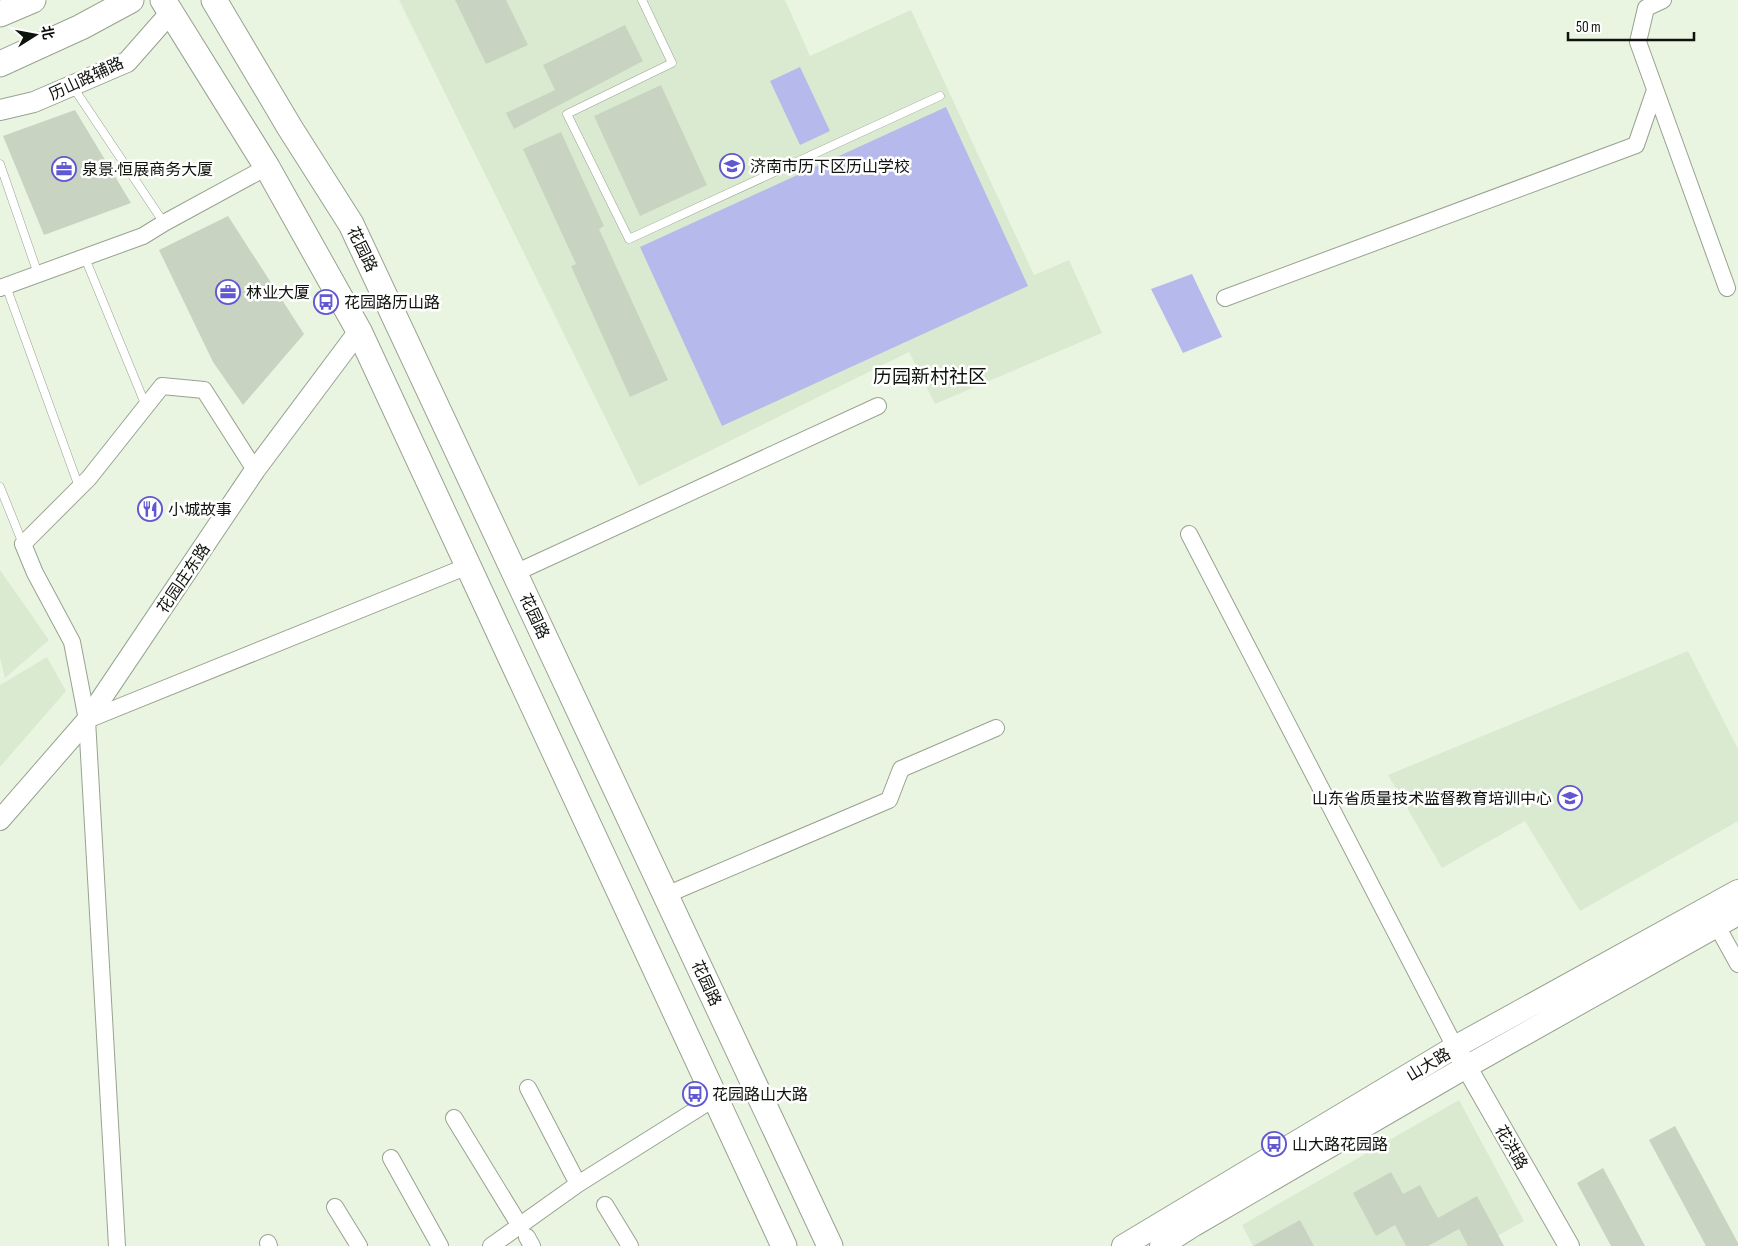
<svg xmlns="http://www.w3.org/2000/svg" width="1738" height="1246" viewBox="0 0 1738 1246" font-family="'Sofia Sans Condensed','Noto Sans SC',sans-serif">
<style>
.built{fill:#daead0}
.green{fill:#b6b9eb}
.building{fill:#c8d4c1}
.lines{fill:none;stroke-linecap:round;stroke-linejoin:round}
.service-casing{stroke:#98a290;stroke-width:9}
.minor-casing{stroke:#98a290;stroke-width:18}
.tertiary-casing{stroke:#98a290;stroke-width:22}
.secondary-casing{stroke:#98a290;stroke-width:24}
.primary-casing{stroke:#98a290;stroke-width:27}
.service{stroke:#fff;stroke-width:8}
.minor{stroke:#fff;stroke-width:16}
.tertiary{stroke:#fff;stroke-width:20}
.secondary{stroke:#fff;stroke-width:22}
.primary{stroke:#fff;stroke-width:25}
.labels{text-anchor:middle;stroke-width:5;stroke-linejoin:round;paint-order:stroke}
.street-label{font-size:16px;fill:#0f130d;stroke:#fff}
.poi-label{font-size:16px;fill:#0f130d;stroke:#fff;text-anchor:start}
.quarter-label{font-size:19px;fill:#0f130d;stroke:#fff}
</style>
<rect width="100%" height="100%" fill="#e9f5e1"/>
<path class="built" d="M 399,0 L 785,0 L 810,56 L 911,10 L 1034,275 L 1069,260 L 1102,333 L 935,404 L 909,352 L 639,486 Z
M 0,570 L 49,640 L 5,678 L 0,658 Z
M 1688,651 L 1738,749 L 1738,821 L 1580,911 L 1525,821 L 1442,868 L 1388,775 Z
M 47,657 L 66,691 L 0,767 L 0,685 Z
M 1459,1100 L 1524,1221 L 1479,1246 L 1253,1246 L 1242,1225 Z"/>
<path class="green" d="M 800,67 L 830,131 L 800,145 L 770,81 Z
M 946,107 L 1028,286 L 722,426 L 640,247 Z
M 1192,274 L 1222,337 L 1183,353 L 1151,289 Z"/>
<path class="building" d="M 455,0 L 506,0 L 528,45 L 486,64 Z
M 625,25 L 643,61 L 514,129 L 506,113 L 555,90 L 543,65 Z
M 661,85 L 707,185 L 640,216 L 594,116 Z
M 75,110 L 131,203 L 44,235 L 3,136 Z
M 561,132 L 604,226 L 599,229 L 668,380 L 630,397 L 571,266 L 576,264 L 523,149 Z
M 228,216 L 304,334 L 243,405 L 213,362 L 159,250 Z
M 1675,1126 L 1738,1243 L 1738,1246 L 1706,1246 L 1649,1140 Z
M 1603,1168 L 1645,1246 L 1611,1246 L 1577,1183 Z
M 1391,1172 L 1403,1194 L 1420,1185 L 1438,1218 L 1477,1196 L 1504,1246 L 1468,1246 L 1459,1229 L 1428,1246 L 1406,1246 L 1395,1225 L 1376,1236 L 1353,1193 Z
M 1300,1220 L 1314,1246 L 1253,1246 Z"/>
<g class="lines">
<defs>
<path id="service" d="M 642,0 L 672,63 L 567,114 L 629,239 L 940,96
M 73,87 L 164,223
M 0,164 L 38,274
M 85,258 L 146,406
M 6,286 L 79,487
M 0,487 L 23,544"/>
<path id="minor" d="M 1663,0 L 1646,8 L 1638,42 L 1727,288
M 0,288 L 143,236 L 164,223 L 267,167
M 1225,298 L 1636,145 L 1655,90
M 1189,534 L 1455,1047
M 515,573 L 878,406
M 87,720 L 468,566
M 666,895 L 889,800 L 901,769 L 996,728
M 1717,926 L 1738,964
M 528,1088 L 578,1184
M 454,1118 L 520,1226
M 391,1158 L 440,1246
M 605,1205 L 630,1246
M 335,1207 L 359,1246
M 527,1237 L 532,1246
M 268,1243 L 269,1246
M 117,1246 L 87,720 L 72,642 L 35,573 L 23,544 L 89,478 L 162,386 L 204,390 L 255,470
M 491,1246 L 578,1184 L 715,1098"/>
<path id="tertiary" d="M 0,110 L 34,102 L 127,62 L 171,12
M 0,820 L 87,720 L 255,470 L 359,331
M 1458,1052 L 1569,1246"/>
<path id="secondary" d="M 1123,1246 L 1455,1047 L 1738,891
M 1161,1246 L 1194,1225 L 1466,1067 L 1738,914"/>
<path id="primary" d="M 163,0 L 267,167 L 359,331 L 784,1246
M 214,0 L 290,128 L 351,224 L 830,1246
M 0,14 L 33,0
M 0,64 L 81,27 L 131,0"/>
</defs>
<use href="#service" class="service-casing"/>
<use href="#minor" class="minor-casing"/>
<use href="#tertiary" class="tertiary-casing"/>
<use href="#secondary" class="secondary-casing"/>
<use href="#primary" class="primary-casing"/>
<use href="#service" class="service"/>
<use href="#minor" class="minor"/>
<use href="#tertiary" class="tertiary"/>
<use href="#secondary" class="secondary"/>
<use href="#primary" class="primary"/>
</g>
<defs>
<symbol id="school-ring" viewBox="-11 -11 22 22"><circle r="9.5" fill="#fff" stroke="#6158d1" stroke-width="1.5"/><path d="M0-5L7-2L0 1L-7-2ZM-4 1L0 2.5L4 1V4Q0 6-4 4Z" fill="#6158d1"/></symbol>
<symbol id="office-ring" viewBox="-11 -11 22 22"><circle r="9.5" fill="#fff" stroke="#6158d1" stroke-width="1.5"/><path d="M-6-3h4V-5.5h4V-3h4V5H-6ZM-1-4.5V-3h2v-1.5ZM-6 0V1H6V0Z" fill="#6158d1"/></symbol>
<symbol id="bus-ring" viewBox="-11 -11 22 22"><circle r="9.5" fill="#fff" stroke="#6158d1" stroke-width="1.5"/><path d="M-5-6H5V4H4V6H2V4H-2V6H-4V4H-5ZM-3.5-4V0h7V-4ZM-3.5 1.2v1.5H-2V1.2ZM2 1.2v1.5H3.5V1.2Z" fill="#6158d1"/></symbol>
<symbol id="restaurant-ring" viewBox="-11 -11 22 22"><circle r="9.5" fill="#fff" stroke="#6158d1" stroke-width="1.5"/><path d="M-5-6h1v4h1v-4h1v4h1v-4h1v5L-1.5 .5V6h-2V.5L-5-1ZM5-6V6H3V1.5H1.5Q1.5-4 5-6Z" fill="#6158d1"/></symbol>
</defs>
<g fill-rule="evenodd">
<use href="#school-ring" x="718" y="152" width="28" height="28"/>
<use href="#office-ring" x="50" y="155" width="28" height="28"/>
<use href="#office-ring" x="214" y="278" width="28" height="28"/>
<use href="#bus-ring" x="312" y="288" width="28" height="28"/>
<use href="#restaurant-ring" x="136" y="495" width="28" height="28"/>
<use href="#school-ring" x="1556" y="784" width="28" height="28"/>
<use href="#bus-ring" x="681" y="1080" width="28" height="28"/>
<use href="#bus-ring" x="1260" y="1130" width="28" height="28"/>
</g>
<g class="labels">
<g class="street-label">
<text transform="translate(86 78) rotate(-25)" y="6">历山路辅路</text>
<text transform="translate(363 249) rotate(64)" y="6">花园路</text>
<text transform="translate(183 578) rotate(-56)" y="6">花园庄东路</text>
<text transform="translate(535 616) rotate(65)" y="6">花园路</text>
<text transform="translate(707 983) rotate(65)" y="6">花园路</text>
<text transform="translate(1428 1064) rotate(-31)" y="6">山大路</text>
<text transform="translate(1512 1147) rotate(60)" y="6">花洪路</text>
</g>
<g class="poi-label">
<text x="750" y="172">济南市历下区历山学校</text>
<text x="82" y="175">泉景·恒展商务大厦</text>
<text x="246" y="298">林业大厦</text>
<text x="344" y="308">花园路历山路</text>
<text x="168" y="515">小城故事</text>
<text x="1552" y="804" text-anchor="end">山东省质量技术监督教育培训中心</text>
<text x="712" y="1100">花园路山大路</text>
<text x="1292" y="1150">山大路花园路</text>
</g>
<g class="quarter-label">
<text x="930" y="383">历园新村社区</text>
</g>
</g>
<g transform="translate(35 35) rotate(79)" stroke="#ffffff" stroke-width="4" paint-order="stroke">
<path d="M0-4L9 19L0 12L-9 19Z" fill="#0f130d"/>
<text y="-8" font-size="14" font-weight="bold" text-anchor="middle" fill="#0f130d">北</text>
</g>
<path d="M1568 32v8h126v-8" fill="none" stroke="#0f130d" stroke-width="2.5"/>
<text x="1576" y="32" font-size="15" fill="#0f130d" stroke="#ffffff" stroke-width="4" paint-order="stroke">50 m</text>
</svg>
